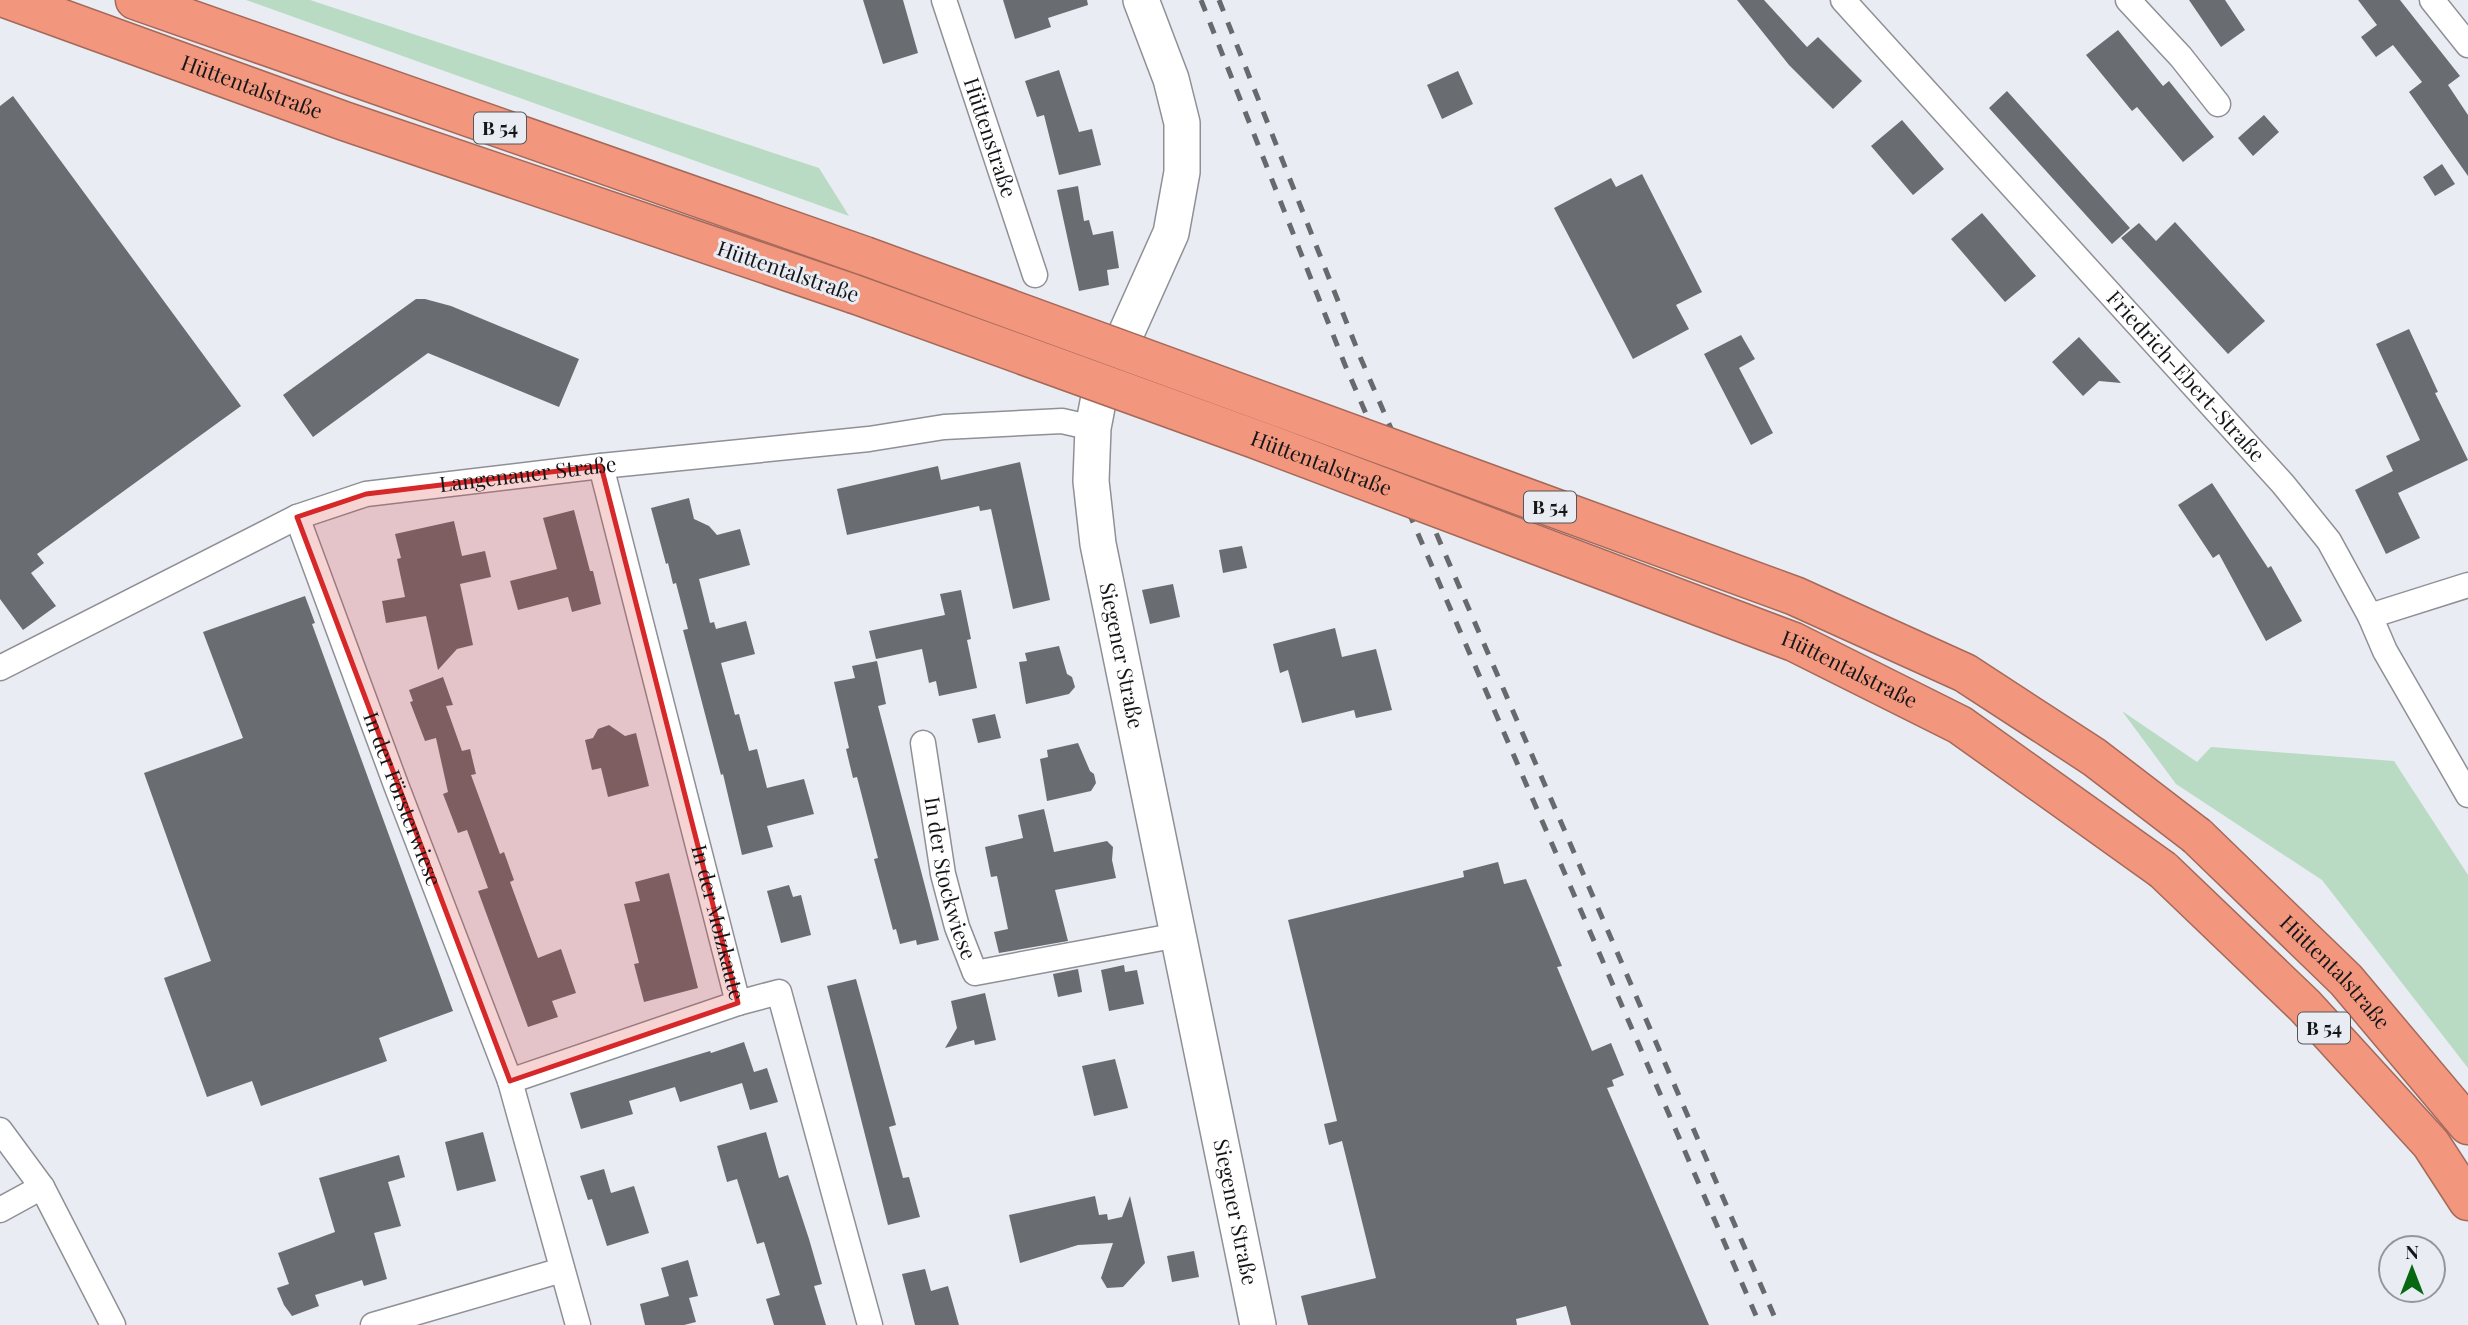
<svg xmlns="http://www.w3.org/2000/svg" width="2468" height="1325" viewBox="0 0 2468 1325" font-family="'Playfair Display',serif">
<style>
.green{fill:#b9dbc3}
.building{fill:#696c71}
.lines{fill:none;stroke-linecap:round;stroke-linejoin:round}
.street-casing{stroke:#8e9096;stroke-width:27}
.secondary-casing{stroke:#8e9096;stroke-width:38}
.highway-casing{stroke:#a5695a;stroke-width:41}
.street{stroke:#fff;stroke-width:24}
.secondary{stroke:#fff;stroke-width:35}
.highway{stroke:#f2967d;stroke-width:38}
.rail{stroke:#68696d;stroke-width:5;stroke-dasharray:12 12;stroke-linecap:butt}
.highway-bridge-casing{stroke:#a5695a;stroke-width:41;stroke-linecap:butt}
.highway-bridge{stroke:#f2967d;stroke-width:38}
.marked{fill:#d62828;fill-opacity:0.2;stroke:#d62828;stroke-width:5;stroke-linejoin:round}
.labels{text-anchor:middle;stroke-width:6;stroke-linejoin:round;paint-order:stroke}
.shield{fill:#e9ecf2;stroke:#555659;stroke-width:2}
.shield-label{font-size:19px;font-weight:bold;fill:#151618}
.street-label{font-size:21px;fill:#151618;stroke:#e9ecf2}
</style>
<rect width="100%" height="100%" fill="#e9ecf2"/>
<path class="green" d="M 246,0 L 310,0 L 819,168 L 849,216 Z
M 2122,711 L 2197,762 L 2211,747 L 2394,761 L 2468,875 L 2468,1068 L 2322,880 L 2176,784 Z"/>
<path class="building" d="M 863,0 L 903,0 L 918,53 L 883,64 Z
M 1003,0 L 1087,0 L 1088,5 L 1048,18 L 1051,27 L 1015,39 Z
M 1737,0 L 1764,0 L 1807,47 L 1818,37 L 1862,81 L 1833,109 L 1789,65 Z
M 2189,0 L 2225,0 L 2245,30 L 2221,47 Z
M 2358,0 L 2400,0 L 2460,76 L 2448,85 L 2468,115 L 2468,176 L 2409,92 L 2422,82 L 2393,45 L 2376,57 L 2361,37 L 2377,25 Z
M 2118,30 L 2163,86 L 2169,81 L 2214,137 L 2183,162 L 2137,107 L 2132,111 L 2086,55 Z
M 1059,70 L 1079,132 L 1092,129 L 1101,165 L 1059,175 L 1044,115 L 1037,117 L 1025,81 Z
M 1458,71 L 1473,104 L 1442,119 L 1427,85 Z
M 2007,91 L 2130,228 L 2112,244 L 1989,108 Z
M 13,96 L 241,406 L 37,554 L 44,563 L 31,573 L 56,606 L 23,630 L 0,599 L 0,106 Z
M 2264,115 L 2279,132 L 2253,156 L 2238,138 Z
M 1902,120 L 1944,169 L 1913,195 L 1871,146 Z
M 2442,164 L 2455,184 L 2435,196 L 2423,177 Z
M 1642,174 L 1702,292 L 1676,305 L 1689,329 L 1633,359 L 1554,208 L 1611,178 L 1616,187 Z
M 1078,186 L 1084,221 L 1089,220 L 1093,235 L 1113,231 L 1119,268 L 1107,270 L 1109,285 L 1079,291 L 1057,190 Z
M 1982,213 L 2036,276 L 2005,302 L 1951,239 Z
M 2175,222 L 2265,321 L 2228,354 L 2121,238 L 2139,223 L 2156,241 Z
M 416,299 L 425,299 L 451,306 L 579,359 L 559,407 L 428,353 L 313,437 L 283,395 Z
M 2409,329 L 2438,392 L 2435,393 L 2468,460 L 2398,493 L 2420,538 L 2386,554 L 2355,490 L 2393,471 L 2386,456 L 2420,440 L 2376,344 Z
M 1741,335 L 1755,359 L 1739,368 L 1773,433 L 1751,445 L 1704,354 Z
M 2079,337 L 2121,383 L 2099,381 L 2083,396 L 2052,362 Z
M 1020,462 L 1050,600 L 1013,609 L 991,509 L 980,511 L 979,506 L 847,535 L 837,489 L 938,466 L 941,480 Z
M 2212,483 L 2268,568 L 2271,566 L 2302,621 L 2266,641 L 2219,554 L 2213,558 L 2178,505 Z
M 689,498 L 694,519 L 709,526 L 717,535 L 740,529 L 750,565 L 699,579 L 710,623 L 714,622 L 716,629 L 746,621 L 755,654 L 721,663 L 735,715 L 739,714 L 749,751 L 757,749 L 767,788 L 804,779 L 814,814 L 767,826 L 773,847 L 742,855 L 723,774 L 721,775 L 683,630 L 688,629 L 676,583 L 673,584 L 668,563 L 666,564 L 651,508 Z
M 574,510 L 590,571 L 593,571 L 601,604 L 572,612 L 568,597 L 518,610 L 510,581 L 557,569 L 543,518 Z
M 454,521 L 462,556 L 485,551 L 491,577 L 460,584 L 473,645 L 457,649 L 438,670 L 426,616 L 386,623 L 382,601 L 405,597 L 397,559 L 401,558 L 395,534 Z
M 1242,546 L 1247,568 L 1223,573 L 1219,550 Z
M 1173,584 L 1180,617 L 1150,624 L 1142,590 Z
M 961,590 L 971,639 L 967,640 L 977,688 L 939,696 L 936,681 L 929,683 L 922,649 L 876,659 L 869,631 L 945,615 L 940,594 Z
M 305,596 L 315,623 L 312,624 L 453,1011 L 379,1038 L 387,1061 L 261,1106 L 252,1081 L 207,1097 L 164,978 L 211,961 L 144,773 L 243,738 L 203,632 Z
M 1335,628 L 1342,657 L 1376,649 L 1392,710 L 1356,718 L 1354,710 L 1302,723 L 1288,670 L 1280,673 L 1273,644 Z
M 1059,646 L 1067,674 L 1072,677 L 1075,687 L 1069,694 L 1026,704 L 1019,662 L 1027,661 L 1025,653 Z
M 877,661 L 886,704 L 878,706 L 939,940 L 917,945 L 916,940 L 900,944 L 896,929 L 893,930 L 874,859 L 878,858 L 857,777 L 853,778 L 846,749 L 849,748 L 834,682 L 855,678 L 852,666 Z
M 443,677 L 453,705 L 446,706 L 462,751 L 470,749 L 476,774 L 471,775 L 500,854 L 504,852 L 514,880 L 510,882 L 538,958 L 561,949 L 576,993 L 552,1001 L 558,1017 L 528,1027 L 478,891 L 488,888 L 467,830 L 458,833 L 443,794 L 448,792 L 436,738 L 425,741 L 410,702 L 413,701 L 409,690 Z
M 995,714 L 1001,738 L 978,743 L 972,719 Z
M 609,725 L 625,736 L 636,733 L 649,786 L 608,797 L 601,768 L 592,770 L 585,740 L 593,738 L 598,729 Z
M 1078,743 L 1090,771 L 1094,774 L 1096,783 L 1091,791 L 1047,801 L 1040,759 L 1048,757 L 1047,750 Z
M 1044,809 L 1054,852 L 1107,841 L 1113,847 L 1112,860 L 1116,878 L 1055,890 L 1068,941 L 999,953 L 994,932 L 1008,929 L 997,876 L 991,877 L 985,847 L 1023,838 L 1018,815 Z
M 1498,862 L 1504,884 L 1526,879 L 1562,966 L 1557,967 L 1592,1051 L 1611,1043 L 1624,1075 L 1612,1080 L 1614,1086 L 1607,1088 L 1709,1325 L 1571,1325 L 1566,1306 L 1516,1319 L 1517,1325 L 1308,1325 L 1301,1296 L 1376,1278 L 1342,1141 L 1329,1145 L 1324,1124 L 1337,1121 L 1288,920 L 1464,877 L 1463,871 Z
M 669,873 L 698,988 L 644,1002 L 634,964 L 639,963 L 624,904 L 640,901 L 635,882 Z
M 789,885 L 793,897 L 801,895 L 811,935 L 781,943 L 767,891 Z
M 1124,965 L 1125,972 L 1137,970 L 1144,1004 L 1109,1011 L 1101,970 Z
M 1078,969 L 1082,992 L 1058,997 L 1053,974 Z
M 856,979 L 896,1125 L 889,1127 L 903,1178 L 909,1177 L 920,1217 L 888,1225 L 827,986 Z
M 985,993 L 996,1040 L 975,1045 L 974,1040 L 945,1048 L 957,1028 L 951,1001 Z
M 744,1042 L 754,1072 L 767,1068 L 778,1102 L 750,1110 L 742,1083 L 680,1102 L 675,1087 L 629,1101 L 633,1114 L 581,1129 L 570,1093 L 710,1051 L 711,1053 Z
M 1115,1059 L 1128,1108 L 1094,1116 L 1082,1066 Z
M 483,1132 L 496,1181 L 457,1191 L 445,1142 Z
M 766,1132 L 779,1178 L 788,1175 L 809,1239 L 822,1284 L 814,1286 L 826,1325 L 774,1325 L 766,1299 L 780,1295 L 764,1242 L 757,1244 L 737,1179 L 727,1182 L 717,1146 Z
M 399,1155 L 405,1177 L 388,1182 L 401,1226 L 374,1233 L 387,1279 L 364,1286 L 362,1280 L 315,1295 L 319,1306 L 292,1316 L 284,1305 L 277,1288 L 289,1284 L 278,1253 L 335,1232 L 319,1178 Z
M 604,1169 L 611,1193 L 634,1186 L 649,1233 L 607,1246 L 592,1199 L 588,1200 L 580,1176 Z
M 1095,1196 L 1099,1215 L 1107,1214 L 1108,1220 L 1122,1217 L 1130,1196 L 1145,1263 L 1123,1287 L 1107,1288 L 1101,1278 L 1113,1243 L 1078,1245 L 1020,1263 L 1009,1215 Z
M 1194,1251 L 1199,1277 L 1172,1282 L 1167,1256 Z
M 688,1260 L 698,1296 L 689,1298 L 696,1322 L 684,1325 L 645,1325 L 640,1304 L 669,1296 L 661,1268 Z
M 925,1269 L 931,1291 L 948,1286 L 959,1325 L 915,1325 L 902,1274 Z"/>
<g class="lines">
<defs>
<g id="street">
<path id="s1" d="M 944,0 L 1035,275"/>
<path id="s2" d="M 1843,0 L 2283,484 L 2329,541 L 2370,616 L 2385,651 L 2468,795"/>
<path d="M 2128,0 L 2181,57 L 2218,104"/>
<path d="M 2432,0 L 2468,45"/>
<path id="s3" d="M 601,466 L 738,1003"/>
<path id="s4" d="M 297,517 L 396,785 L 510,1081 L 578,1325"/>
<path d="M 2370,616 L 2468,585"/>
<path id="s5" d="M 0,668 L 297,517 L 366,494 L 601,466 L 869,439 L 944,427 L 1062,421 L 1093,428"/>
<path id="s6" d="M 923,743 L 943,874 L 957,927 L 975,973 L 1178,935"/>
<path d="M 510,1081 L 738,1003 L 779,992 L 870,1325"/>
<path d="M 0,1130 L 42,1187 L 113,1325"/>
<path d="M 0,1210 L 42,1187"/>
<path d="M 373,1325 L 562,1270"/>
</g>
<g id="secondary">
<path id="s7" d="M 1141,0 L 1171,79 L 1182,123 L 1182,172 L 1171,233 L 1107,376 L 1098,402 L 1093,428 L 1091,481 L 1098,544 L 1258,1325"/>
</g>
<g id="highway">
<path id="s8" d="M 10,0 L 344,121 L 854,294"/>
<path d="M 135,0 L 865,256"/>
<path id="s9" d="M 2197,836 L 2346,980 L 2468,1125"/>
<path d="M 2163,870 L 2305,1006 L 2431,1144 L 2468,1201"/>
</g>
</defs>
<use href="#street" class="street-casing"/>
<use href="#secondary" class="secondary-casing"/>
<use href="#highway" class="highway-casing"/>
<use href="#street" class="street"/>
<use href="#secondary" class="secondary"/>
<use href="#highway" class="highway"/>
<path class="rail" d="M 1201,0 L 1345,365 L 1760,1325
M 1219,0 L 1361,359 L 1778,1325"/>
<defs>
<g id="highway-bridge">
<path d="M 865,256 L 1795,596 L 1965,673 L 2094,757 L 2197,836"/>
<path id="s10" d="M 854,294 L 1255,439 L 1794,642 L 1960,725 L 2163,870"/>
</g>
</defs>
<use href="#highway-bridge" class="highway-bridge-casing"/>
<use href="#highway-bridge" class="highway-bridge"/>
</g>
<path class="marked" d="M 601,466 L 738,1003 L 510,1081 L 297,517 L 366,494 Z"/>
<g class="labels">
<g class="shield">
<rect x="474" y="112.5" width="52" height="31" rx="5"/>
<rect x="1524" y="491.5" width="52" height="31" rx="5"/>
<rect x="2298" y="1012.5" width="52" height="31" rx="5"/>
</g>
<g class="shield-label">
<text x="500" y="135">B 54</text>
<text x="1550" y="514">B 54</text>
<text x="2324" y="1035">B 54</text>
</g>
<g class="street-label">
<text dy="7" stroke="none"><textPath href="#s8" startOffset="257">Hüttentalstraße</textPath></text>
<text dy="7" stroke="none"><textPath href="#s1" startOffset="145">Hüttenstraße</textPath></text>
<text transform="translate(788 272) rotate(19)" y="7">Hüttentalstraße</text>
<text dy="7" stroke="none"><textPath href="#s2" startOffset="509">Friedrich-Ebert-Straße</textPath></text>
<text dy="7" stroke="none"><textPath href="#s10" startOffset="497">Hüttentalstraße</textPath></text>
<text dy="7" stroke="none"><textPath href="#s5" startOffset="569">Langenauer Straße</textPath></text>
<text dy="7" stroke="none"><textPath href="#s7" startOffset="682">Siegener Straße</textPath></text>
<text dy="7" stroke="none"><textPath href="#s10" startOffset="1064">Hüttentalstraße</textPath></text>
<text dy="7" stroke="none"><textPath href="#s4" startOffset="301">In der Försterwiese</textPath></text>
<text dy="7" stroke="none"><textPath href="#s6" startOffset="138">In der Stockwiese</textPath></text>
<text dy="7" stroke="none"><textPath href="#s3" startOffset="471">In der Molzkaute</textPath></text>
<text dy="7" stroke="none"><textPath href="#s9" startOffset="194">Hüttentalstraße</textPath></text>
<text dy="7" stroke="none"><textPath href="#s7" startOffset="1250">Siegener Straße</textPath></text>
</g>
</g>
<g transform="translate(2412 1269)"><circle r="33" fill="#e9ecf2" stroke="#94969b" stroke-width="2"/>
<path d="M0-5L12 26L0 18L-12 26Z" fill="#076812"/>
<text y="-10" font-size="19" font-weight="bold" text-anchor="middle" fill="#151618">N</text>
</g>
</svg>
